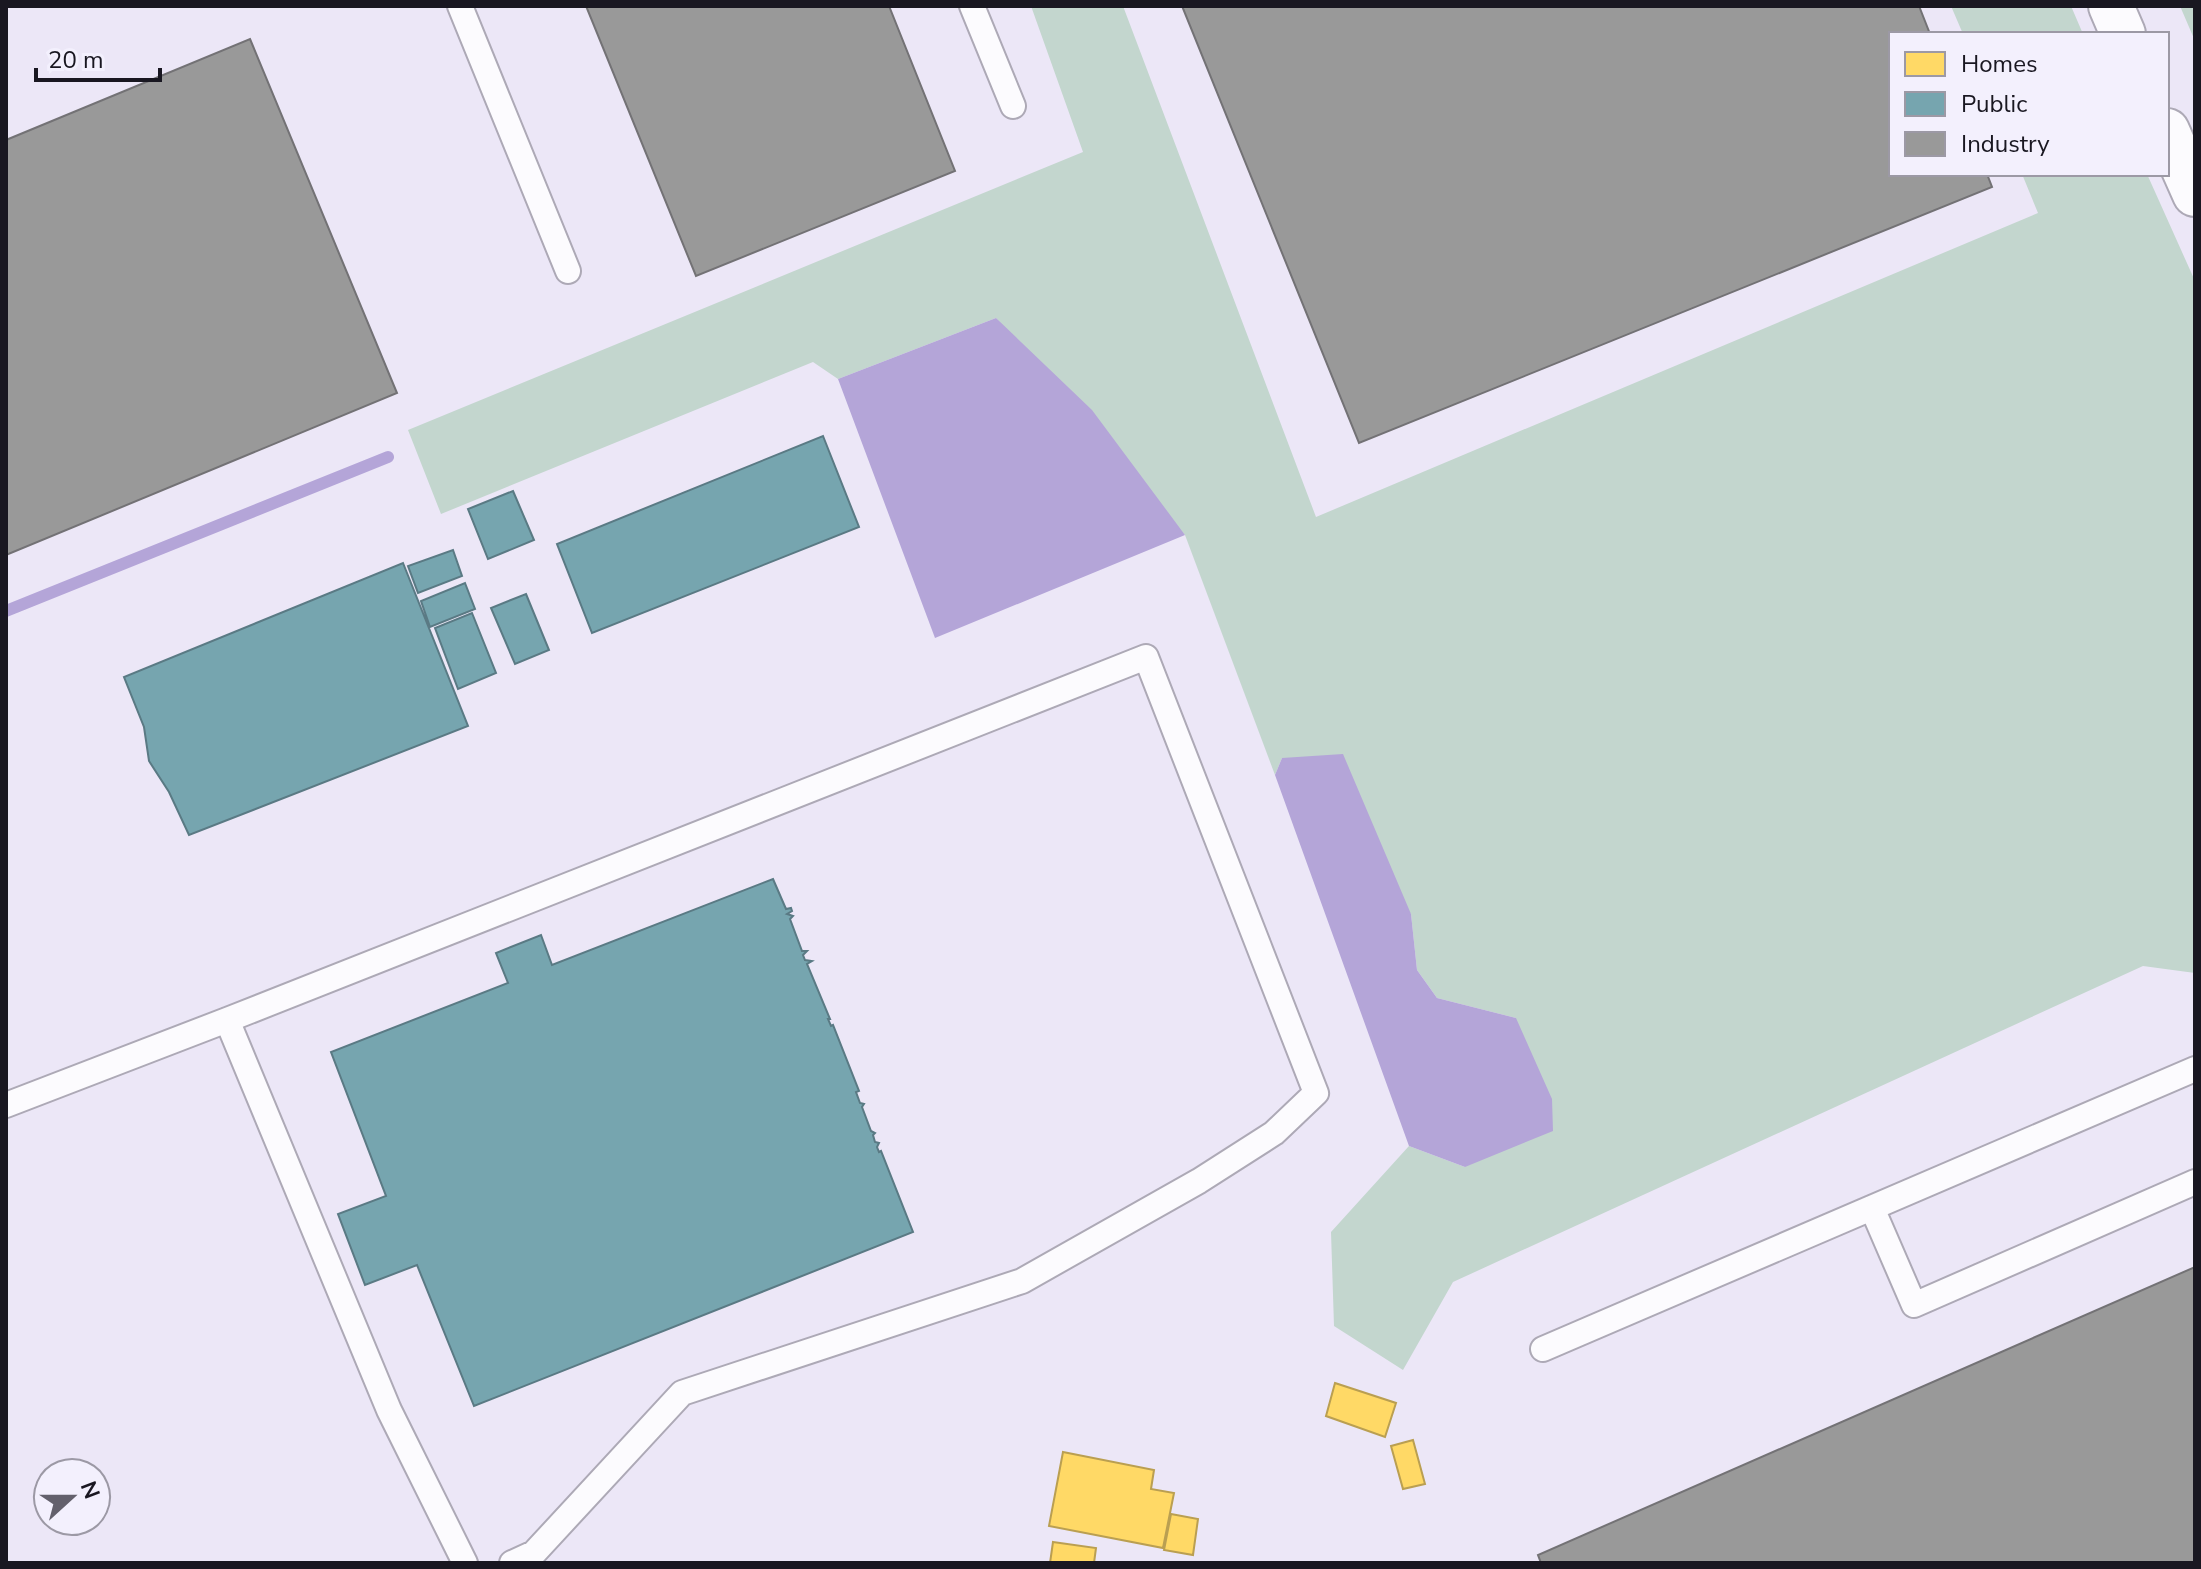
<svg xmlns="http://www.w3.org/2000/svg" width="2201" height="1569" viewBox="0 0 2201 1569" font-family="'Nunito Sans',sans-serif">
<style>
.green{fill:#c3d6ce}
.water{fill:#b4a5d8}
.homes{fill:#ffd966;stroke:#ba9f51;stroke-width:2}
.public{fill:#76a5af;stroke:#5a7a84;stroke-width:2}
.industry{fill:#999;stroke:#737275;stroke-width:2}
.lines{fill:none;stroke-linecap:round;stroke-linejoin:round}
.stream{stroke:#b4a5d8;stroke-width:12}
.service-casing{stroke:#ada9b6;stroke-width:28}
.minor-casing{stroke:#ada9b6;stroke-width:48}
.service{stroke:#fcfbfe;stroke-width:24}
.minor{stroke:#fcfbfe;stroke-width:44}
</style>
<rect width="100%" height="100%" fill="#ece7f7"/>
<path class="green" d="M 1031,6 L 1123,6 L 1316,517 L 2038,213 L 2022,174 L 2147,174 L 2195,281 L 2195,973 L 2143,966 L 1453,1282 L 1403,1370 L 1334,1326 L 1331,1232 L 1409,1146 L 1465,1167 L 1516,1018 L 1437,998 L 1417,970 L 1411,914 L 1282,758 L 1275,775 L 1185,535 L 996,318 L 838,379 L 813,362 L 441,514 L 408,430 L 1083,152 Z
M 1951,6 L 2071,6 L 2083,34 L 1963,34 Z
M 2180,6 L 2195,6 L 2195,41 Z"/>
<path class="water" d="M 996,318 L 1092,410 L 1185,535 L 935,638 L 838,379 Z
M 1343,754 L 1411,914 L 1417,970 L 1437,998 L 1516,1018 L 1552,1099 L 1553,1131 L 1465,1167 L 1409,1146 L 1275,775 L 1282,758 Z"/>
<path class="homes" d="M 1335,1383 L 1396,1403 L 1385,1437 L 1326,1416 Z
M 1413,1440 L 1425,1484 L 1403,1489 L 1391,1446 Z
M 1063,1452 L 1154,1470 L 1151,1489 L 1174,1493 L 1163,1548 L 1049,1526 Z
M 1171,1514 L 1198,1519 L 1193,1555 L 1164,1550 Z
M 1053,1542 L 1096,1548 L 1094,1563 L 1050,1563 Z"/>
<path class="public" d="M 823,436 L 859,527 L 592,633 L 557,544 Z
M 513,491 L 534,540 L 488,559 L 468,509 Z
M 453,550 L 462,576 L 418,593 L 408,566 Z
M 403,563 L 468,726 L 189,835 L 169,792 L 149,761 L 144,727 L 124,677 Z
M 465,583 L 475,609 L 430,627 L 421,601 Z
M 526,594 L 549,650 L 515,664 L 491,608 Z
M 472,613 L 496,673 L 458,689 L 435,628 Z
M 773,879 L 786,909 L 791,908 L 792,911 L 787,914 L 793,916 L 790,919 L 802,951 L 807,951 L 803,955 L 805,960 L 812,961 L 807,964 L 830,1019 L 828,1019 L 831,1026 L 833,1025 L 859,1091 L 856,1092 L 860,1103 L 864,1104 L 862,1107 L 871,1131 L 875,1133 L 873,1135 L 875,1142 L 879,1143 L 877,1147 L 879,1152 L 881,1151 L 913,1232 L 474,1406 L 417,1265 L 365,1285 L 338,1214 L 386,1196 L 331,1052 L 508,983 L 496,953 L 541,935 L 552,965 Z"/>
<path class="industry" d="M 586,6 L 889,6 L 955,171 L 696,276 Z
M 1182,6 L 1919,6 L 1930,34 L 1891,34 L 1891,174 L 1987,174 L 1992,187 L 1359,443 Z
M 250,39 L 397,393 L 6,555 L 6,140 Z
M 2195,1267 L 2195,1563 L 1541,1563 L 1538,1555 Z"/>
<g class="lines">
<path class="stream" d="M 6,611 L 388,457"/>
<defs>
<path id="service" d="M 460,6 L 568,271
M 972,6 L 1013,106
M 227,1020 L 389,1410 L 465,1563
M 6,1105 L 227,1020 L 1146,657 L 1316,1093 L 1274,1133 L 1199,1181 L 1022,1281 L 682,1393 L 534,1553 L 512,1563
M 1872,1208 L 1914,1305 L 2195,1182
M 1543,1349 L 2195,1069"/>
<path id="minor" d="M 2111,6 L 2123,34
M 2167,131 L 2195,194"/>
</defs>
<use href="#service" class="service-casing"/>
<use href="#minor" class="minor-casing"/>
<use href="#service" class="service"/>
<use href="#minor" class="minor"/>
</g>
<rect width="2201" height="1569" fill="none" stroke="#191721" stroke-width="16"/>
<rect x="1889" y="32" width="280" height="144" fill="#f3f0fd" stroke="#9c99a5" stroke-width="2"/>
<rect x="1905" y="52" width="40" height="24" fill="#ffd966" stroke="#9c99a5" stroke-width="2"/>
<text x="1961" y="72" font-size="24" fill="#191721">Homes</text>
<rect x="1905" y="92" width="40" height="24" fill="#76a5af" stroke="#9c99a5" stroke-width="2"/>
<text x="1961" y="112" font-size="24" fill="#191721">Public</text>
<rect x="1905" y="132" width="40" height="24" fill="#999999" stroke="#9c99a5" stroke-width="2"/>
<text x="1961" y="152" font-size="24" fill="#191721">Industry</text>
<g transform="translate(72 1497) rotate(69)"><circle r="38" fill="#f3f0fd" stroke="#9c99a5" stroke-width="2"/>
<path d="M0-6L14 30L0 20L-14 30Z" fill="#63606c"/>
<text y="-12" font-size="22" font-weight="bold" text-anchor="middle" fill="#191721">N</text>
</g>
<path d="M36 68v12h124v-12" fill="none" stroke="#191721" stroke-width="4"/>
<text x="48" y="68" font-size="24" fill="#191721" stroke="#f3f0fd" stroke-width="6" paint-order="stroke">20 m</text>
</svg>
